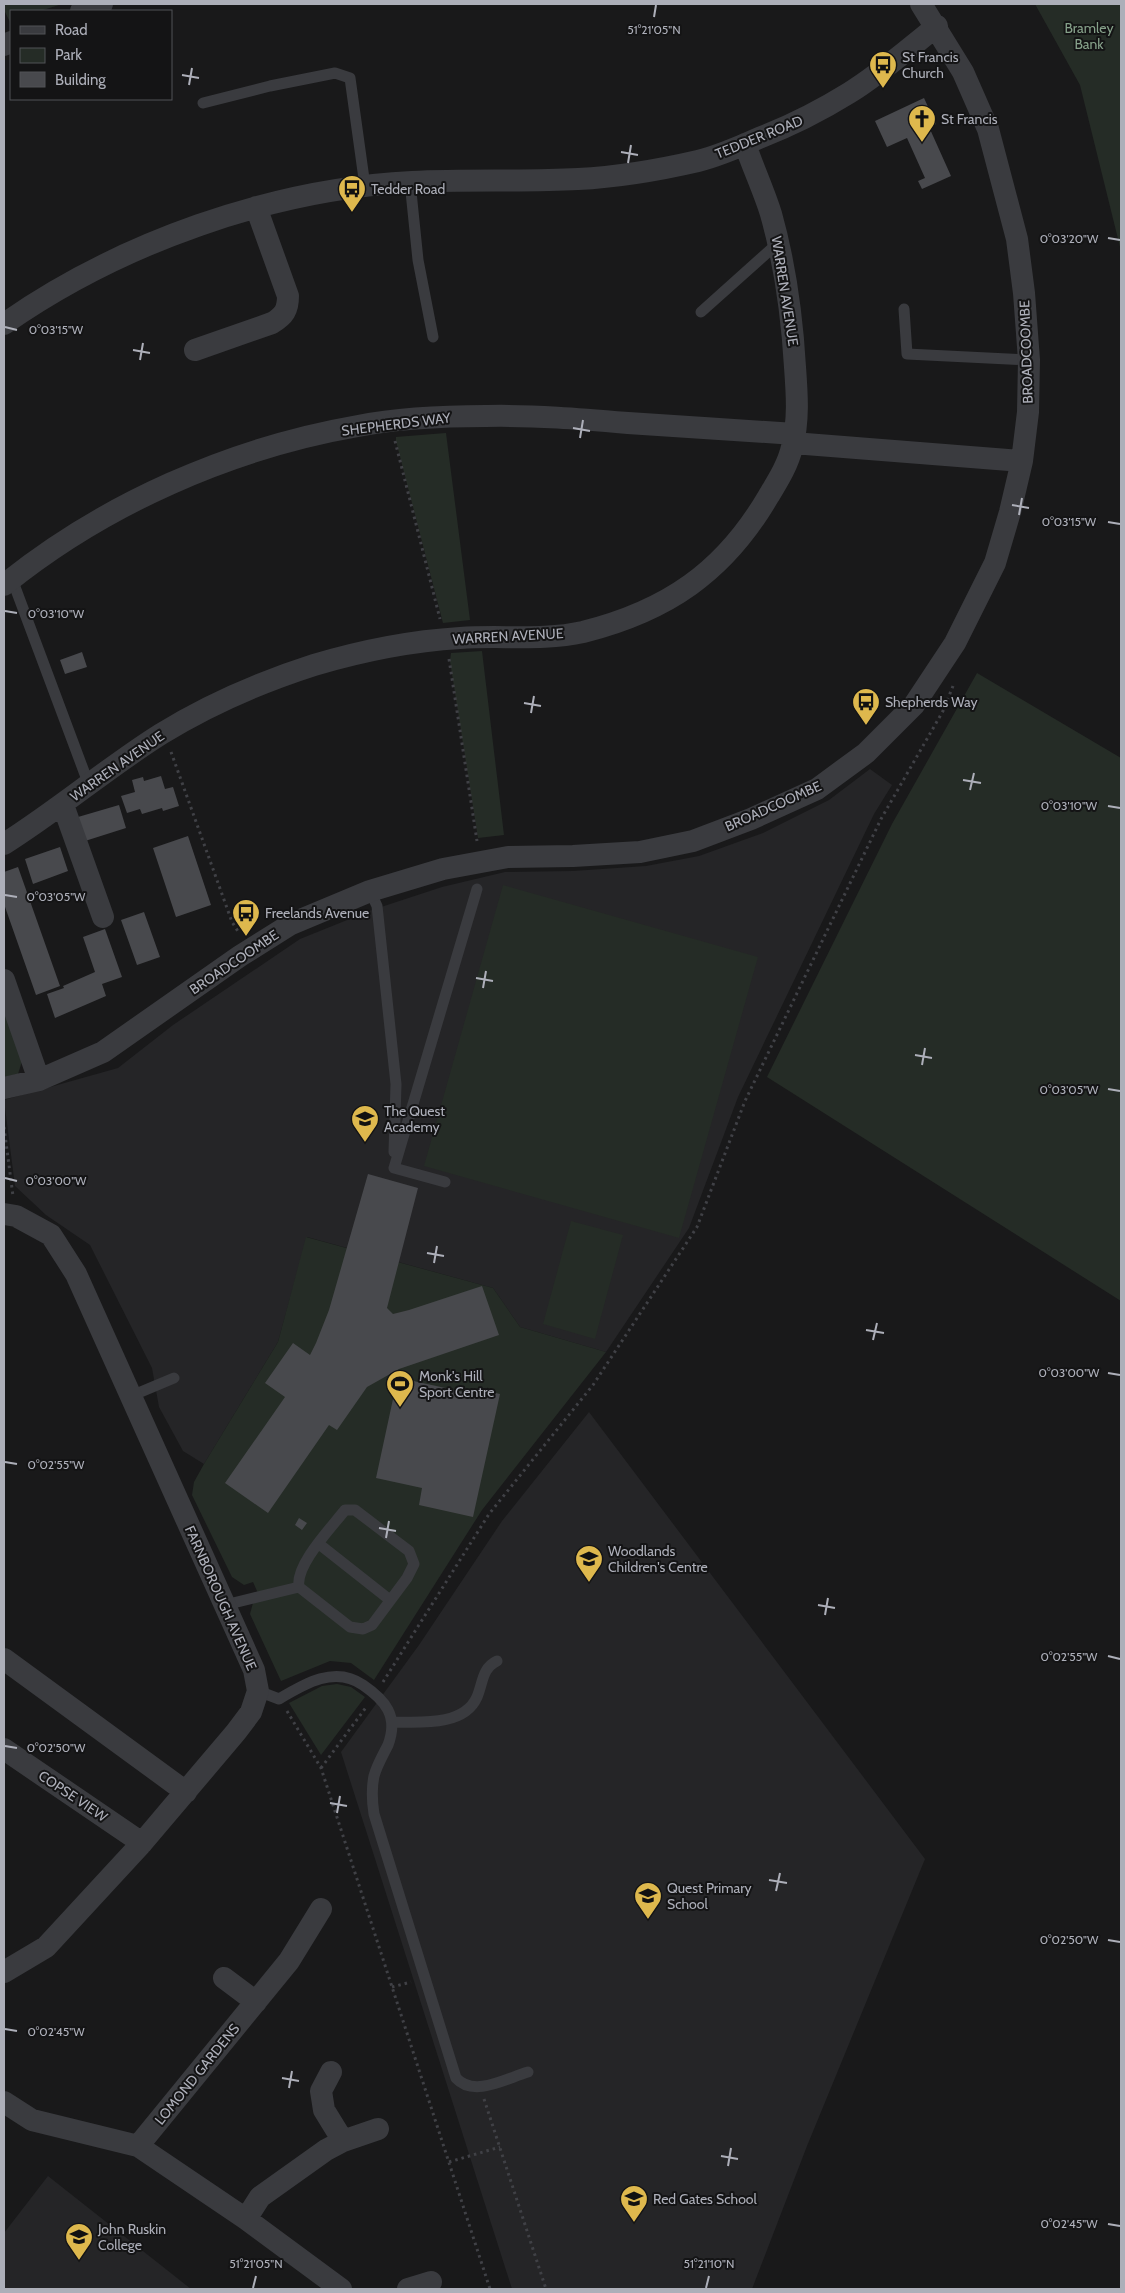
<svg xmlns="http://www.w3.org/2000/svg" width="1125" height="2293" viewBox="0 0 1125 2293" font-family="Cabin,sans-serif">
<style>
.built{fill:#252527}
.green{fill:#252c26}
.building{fill:#48494d}
.lines{fill:none;stroke-linecap:round;stroke-linejoin:round}
.path{stroke:#404146;stroke-width:3;stroke-dasharray:2.5 4;stroke-linecap:butt}
.service{stroke:#3a3b3f;stroke-width:11}
.minor{stroke:#3a3b3f;stroke-width:22}
.ticks{fill:none;stroke:#adafb9;stroke-width:2}
.labels{text-anchor:middle;stroke-width:4;stroke-linejoin:round;paint-order:stroke}
.park-label{font-size:14px;fill:#86a18a;stroke:#141415}
.poi-label{font-size:14px;fill:#adafb9;stroke:#141415;text-anchor:start}
.street-label{font-size:14px;fill:#adafb9;stroke:#141415}
.ticks-label{font-size:12px;text-anchor:middle;fill:#adafb9;stroke:#141415;stroke-width:4;stroke-linejoin:round;paint-order:stroke}
</style>
<rect width="100%" height="100%" fill="#19191a"/>
<path class="built" d="M 870,769 L 892,785 L 874,814 L 738,1097 L 689,1228 L 606,1352 L 520,1327 L 493,1288 L 307,1237 L 278,1342 L 204,1464 L 183,1451 L 159,1407 L 152,1368 L 90,1245 L 46,1215 L 15,1186 L 4,1100 L 118,1068 L 173,1025 L 300,939 L 372,910 L 442,887 L 505,872 L 573,871 L 646,866 L 699,856 L 763,833 L 829,800 Z
M 589,1412 L 925,1859 L 807,2146 L 752,2289 L 512,2289 L 341,1752 L 419,1645 L 502,1521 Z
M 48,2176 L 191,2289 L 4,2289 L 4,2233 Z"/>
<path class="green" d="M 4,4 L 62,4 L 40,11 L 11,11 L 10,22 L 4,10 Z
M 1035,4 L 1121,4 L 1121,251 L 1080,85 Z
M 446,433 L 470,620 L 443,623 L 396,441 L 396,437 Z
M 482,651 L 504,835 L 478,838 L 450,661 L 451,653 Z
M 977,673 L 1121,758 L 1121,1301 L 767,1077 L 892,824 Z
M 503,885 L 758,957 L 679,1238 L 424,1166 Z
M 4,1002 L 23,1058 L 18,1074 L 4,1077 Z
M 571,1221 L 623,1235 L 595,1339 L 543,1324 Z
M 306,1237 L 493,1288 L 520,1327 L 606,1352 L 482,1510 L 374,1680 L 351,1663 L 330,1661 L 281,1681 L 250,1614 L 253,1603 L 261,1600 L 253,1582 L 244,1585 L 232,1577 L 192,1495 L 194,1482 L 204,1464 L 278,1342 Z
M 337,1684 L 351,1687 L 365,1697 L 321,1755 L 289,1703 L 322,1686 Z"/>
<path class="building" d="M 924,98 L 936,124 L 929,127 L 951,176 L 922,189 L 918,181 L 925,178 L 907,138 L 887,147 L 875,121 Z
M 82,652 L 87,667 L 65,674 L 60,660 Z
M 161,776 L 165,789 L 173,787 L 179,806 L 163,811 L 162,808 L 142,814 L 140,809 L 127,813 L 121,796 L 135,792 L 132,780 L 143,777 L 144,781 Z
M 119,805 L 126,828 L 85,841 L 78,817 Z
M 188,836 L 211,905 L 176,917 L 153,848 Z
M 60,847 L 68,871 L 33,884 L 25,859 Z
M 18,867 L 60,986 L 36,995 L 4,904 L 4,872 Z
M 144,912 L 160,957 L 137,965 L 121,920 Z
M 105,929 L 122,977 L 102,984 L 106,996 L 55,1018 L 47,994 L 64,988 L 63,986 L 95,972 L 83,937 Z
M 368,1174 L 418,1188 L 387,1308 L 393,1314 L 409,1310 L 482,1286 L 499,1335 L 399,1369 L 367,1387 L 337,1430 L 329,1425 L 268,1513 L 225,1483 L 285,1397 L 265,1383 L 293,1343 L 310,1355 L 316,1343 L 329,1310 Z
M 409,1380 L 477,1395 L 478,1389 L 500,1394 L 473,1517 L 419,1505 L 422,1488 L 376,1478 L 393,1399 L 405,1401 Z
M 299,1518 L 307,1523 L 302,1530 L 295,1525 Z"/>
<g class="lines">
<path class="path" d="M 395,441 L 440,619
M 449,659 L 477,841
M 171,752 L 232,922 L 239,933
M 4,1127 L 13,1196
M 383,1682 L 489,1514 L 593,1385 L 697,1227 L 745,1101 L 881,819 L 943,711 L 953,686
M 287,1711 L 321,1768 L 490,2289
M 321,1768 L 367,1706
M 392,1987 L 411,1982
M 484,2099 L 546,2289
M 449,2162 L 500,2147"/>
<path class="service" d="M 203,103 L 270,86 L 335,73 L 350,78 L 365,186
M 410,182 L 418,260 L 433,337
M 904,309 L 907,354 L 1029,360
M 701,312 L 778,243
M 12,579 L 89,785
M 370,891 L 377,906 L 396,1084 L 394,1152
M 445,1182 L 394,1168 L 477,889
M 131,1396 L 174,1378
M 345,1510 L 355,1510 L 409,1551 L 414,1564 L 407,1578 L 372,1625 L 363,1629 L 350,1627 L 299,1587 C 295,1565 331,1528 345,1510 Z
M 319,1544 L 390,1600
M 225,1605 L 299,1587
M 258,1691 L 279,1699 C 304,1684 335,1665 363,1685 C 385,1700 399,1716 388,1745 C 383,1755 377,1765 374,1776 C 371,1790 372,1801 374,1814 L 456,2078 C 474,2098 507,2078 528,2072
M 392,1722 C 418,1722 464,1727 477,1697 C 483,1683 482,1668 497,1661"/>
<path class="minor" d="M 81,11 L 102,4
M 4,45 L 11,42
M 4,324 C 120,243 271,189 412,182 C 468,179 523,182 578,179 C 618,177 659,170 698,161 C 718,156 739,147 759,138 C 790,126 820,111 849,93 C 880,74 908,49 937,26
M 195,350 L 272,323 C 284,316 288,310 288,296 L 256,207
M 793,443 L 1022,461
M 4,585 C 104,504 231,448 358,426 C 399,418 444,416 486,416 C 534,415 581,419 628,423 C 684,427 739,430 795,434
M 63,805 L 103,917
M 4,844 C 58,810 107,768 161,734 C 208,705 261,682 314,665 C 361,651 411,641 460,638 C 501,635 543,641 583,632 C 667,611 724,572 768,497 C 777,482 788,465 792,447 C 799,421 797,394 795,367 C 792,315 785,264 771,214 C 764,191 753,168 745,144
M 4,980 L 39,1080
M 4,1088 L 39,1080 L 103,1052 L 240,956 L 291,924 L 370,891 L 443,869 L 508,857 L 573,856 L 640,852 L 693,841 L 751,819 L 817,789 L 866,753 L 914,705 L 955,643 L 995,563 L 1010,512 L 1022,461 L 1028,412 L 1029,360 L 1024,293 L 1017,239 L 988,129 L 963,72 L 921,4
M 4,1214 L 16,1216 L 51,1235 L 76,1274 L 254,1670 L 258,1691 L 251,1712 L 236,1732 L 142,1843 L 46,1947 L 4,1972
M 4,1659 L 186,1792
M 4,1749 L 142,1843
M 224,1978 L 256,2002
M 331,2072 L 321,2091 L 324,2110 L 343,2141
M 4,2102 L 32,2120 L 138,2146 L 246,2219 L 341,2289
M 138,2146 L 289,1961 L 321,1909
M 246,2219 L 260,2197 L 326,2150 L 343,2141 L 378,2129
M 408,2289 L 431,2282"/>
</g>
<path class="ticks" d="M 654,17 L 656,5M 182,75 L 199,78M 189,85 L 192,68M 621,152 L 638,155M 628,163 L 631,145M 1108,238 L 1120,240M 5,327 L 17,330M 133,350 L 150,353M 140,360 L 143,343M 573,428 L 590,431M 580,438 L 583,420M 1012,505 L 1029,508M 1019,515 L 1022,498M 1108,522 L 1120,524M 5,611 L 17,613M 524,703 L 541,706M 531,713 L 534,696M 963,780 L 981,783M 970,790 L 974,773M 1108,806 L 1120,808M 5,895 L 17,897M 476,978 L 493,981M 483,988 L 486,971M 915,1055 L 932,1058M 922,1065 L 925,1048M 1108,1089 L 1120,1091M 5,1178 L 17,1181M 427,1253 L 444,1256M 434,1263 L 437,1246M 866,1330 L 884,1333M 873,1340 L 877,1323M 1108,1373 L 1120,1375M 5,1462 L 17,1464M 379,1528 L 396,1531M 386,1538 L 389,1521M 818,1605 L 835,1608M 825,1615 L 828,1598M 1108,1656 L 1120,1659M 5,1746 L 17,1748M 330,1803 L 347,1806M 337,1813 L 340,1796M 769,1880 L 787,1883M 776,1891 L 780,1873M 1108,1940 L 1120,1942M 5,2029 L 17,2031M 282,2078 L 299,2081M 289,2088 L 292,2071M 721,2156 L 738,2159M 728,2166 L 731,2148M 1108,2224 L 1120,2226M 253,2288 L 256,2276M 706,2288 L 709,2276"/>
<defs>
<symbol id="bus-pin" viewBox="-11 -11 22 30"><path d="M0 17L-7.5 6A9.5 9.5 0 1 1 7.5 6Z" fill="#deb84d" stroke="#141415"/><path d="M-5-6H5V4H4V6H2V4H-2V6H-4V4H-5ZM-3.5-4V0h7V-4ZM-3.5 1.2v1.5H-2V1.2ZM2 1.2v1.5H3.5V1.2Z" fill="#111"/></symbol>
<symbol id="church-pin" viewBox="-11 -11 22 30"><path d="M0 17L-7.5 6A9.5 9.5 0 1 1 7.5 6Z" fill="#deb84d" stroke="#141415"/><path d="M-1.2-6h2.4v3.5h3.3v2.4h-3.3V6h-2.4V-.1h-3.3v-2.4h3.3Z" fill="#111"/></symbol>
<symbol id="school-pin" viewBox="-11 -11 22 30"><path d="M0 17L-7.5 6A9.5 9.5 0 1 1 7.5 6Z" fill="#deb84d" stroke="#141415"/><path d="M0-5L7-2L0 1L-7-2ZM-4 1L0 2.5L4 1V4Q0 6-4 4Z" fill="#111"/></symbol>
<symbol id="stadium-pin" viewBox="-11 -11 22 30"><path d="M0 17L-7.5 6A9.5 9.5 0 1 1 7.5 6Z" fill="#deb84d" stroke="#141415"/><path d="M0-5a6.5 5 0 1 0 0 10a6.5 5 0 1 0 0-10ZM-3.5-1.8h7v3.6h-7Z" fill="#111"/></symbol>
<symbol id="university-pin" viewBox="-11 -11 22 30"><path d="M0 17L-7.5 6A9.5 9.5 0 1 1 7.5 6Z" fill="#deb84d" stroke="#141415"/><path d="M0-5L7-2L0 1L-7-2ZM-4 1L0 2.5L4 1V4Q0 6-4 4Z" fill="#111"/></symbol>
</defs>
<g fill-rule="evenodd">
<use href="#bus-pin" x="867" y="49" width="32" height="43"/>
<use href="#church-pin" x="906" y="103" width="32" height="43"/>
<use href="#bus-pin" x="336" y="173" width="32" height="43"/>
<use href="#bus-pin" x="850" y="686" width="32" height="43"/>
<use href="#bus-pin" x="230" y="897" width="32" height="43"/>
<use href="#school-pin" x="349" y="1103" width="32" height="43"/>
<use href="#stadium-pin" x="384" y="1368" width="32" height="43"/>
<use href="#school-pin" x="573" y="1543" width="32" height="43"/>
<use href="#school-pin" x="632" y="1880" width="32" height="43"/>
<use href="#school-pin" x="618" y="2183" width="32" height="43"/>
<use href="#university-pin" x="63" y="2221" width="32" height="43"/>
</g>
<g class="labels">
<g class="park-label">
<text x="1089" y="33">Bramley<tspan x="1089" dy="16">Bank</tspan></text>
</g>
<g class="poi-label">
<text x="902" y="62">St Francis<tspan x="902" dy="16">Church</tspan></text>
<text x="941" y="124">St Francis</text>
<text x="371" y="194">Tedder Road</text>
<text x="885" y="707">Shepherds Way</text>
<text x="265" y="918">Freelands Avenue</text>
<text x="384" y="1116">The Quest<tspan x="384" dy="16">Academy</tspan></text>
<text x="419" y="1381">Monk's Hill<tspan x="419" dy="16">Sport Centre</tspan></text>
<text x="608" y="1556">Woodlands<tspan x="608" dy="16">Children's Centre</tspan></text>
<text x="667" y="1893">Quest Primary<tspan x="667" dy="16">School</tspan></text>
<text x="653" y="2204">Red Gates School</text>
<text x="98" y="2234">John Ruskin<tspan x="98" dy="16">College</tspan></text>
</g>
<g class="street-label">
<text transform="translate(759 137) rotate(-22)" y="5">TEDDER ROAD</text>
<text transform="translate(785 291) rotate(81)" y="5">WARREN AVENUE</text>
<text transform="translate(1026 352) rotate(-92)" y="5">BROADCOOMBE</text>
<text transform="translate(396 424) rotate(-7)" y="5">SHEPHERDS WAY</text>
<text transform="translate(508 636) rotate(-3)" y="5">WARREN AVENUE</text>
<text transform="translate(117 766) rotate(-35)" y="5">WARREN AVENUE</text>
<text transform="translate(773 806) rotate(-24)" y="5">BROADCOOMBE</text>
<text transform="translate(234 962) rotate(-34)" y="5">BROADCOOMBE</text>
<text transform="translate(221 1598) rotate(66)" y="5">FARNBOROUGH AVENUE</text>
<text transform="translate(73 1796) rotate(34)" y="5">COPSE VIEW</text>
<text transform="translate(197 2074) rotate(-51)" y="5">LOMOND GARDENS</text>
</g>
</g>
<g class="ticks-label">
<text x="654" y="34">51°21'05"N</text>
<text x="1069" y="243">0°03'20"W</text>
<text x="56" y="334">0°03'15"W</text>
<text x="1069" y="526">0°03'15"W</text>
<text x="56" y="618">0°03'10"W</text>
<text x="1069" y="810">0°03'10"W</text>
<text x="56" y="901">0°03'05"W</text>
<text x="1069" y="1094">0°03'05"W</text>
<text x="56" y="1185">0°03'00"W</text>
<text x="1069" y="1377">0°03'00"W</text>
<text x="56" y="1469">0°02'55"W</text>
<text x="1069" y="1661">0°02'55"W</text>
<text x="56" y="1752">0°02'50"W</text>
<text x="1069" y="1944">0°02'50"W</text>
<text x="56" y="2036">0°02'45"W</text>
<text x="1069" y="2228">0°02'45"W</text>
<text x="256" y="2268">51°21'05"N</text>
<text x="709" y="2268">51°21'10"N</text>
</g>
<rect width="1125" height="2293" fill="none" stroke="#adafb9" stroke-width="10"/>
<rect x="10" y="10" width="162" height="90" fill="#141415" stroke="#515257"/>
<rect x="20" y="26" width="25" height="8" fill="#3a3b3f" stroke="#515257"/>
<text x="55" y="35" font-size="15" fill="#adafb9">Road</text>
<rect x="20" y="48" width="25" height="15" fill="#252c26" stroke="#515257"/>
<text x="55" y="60" font-size="15" fill="#adafb9">Park</text>
<rect x="20" y="72" width="25" height="15" fill="#48494d" stroke="#515257"/>
<text x="55" y="85" font-size="15" fill="#adafb9">Building</text>
</svg>
